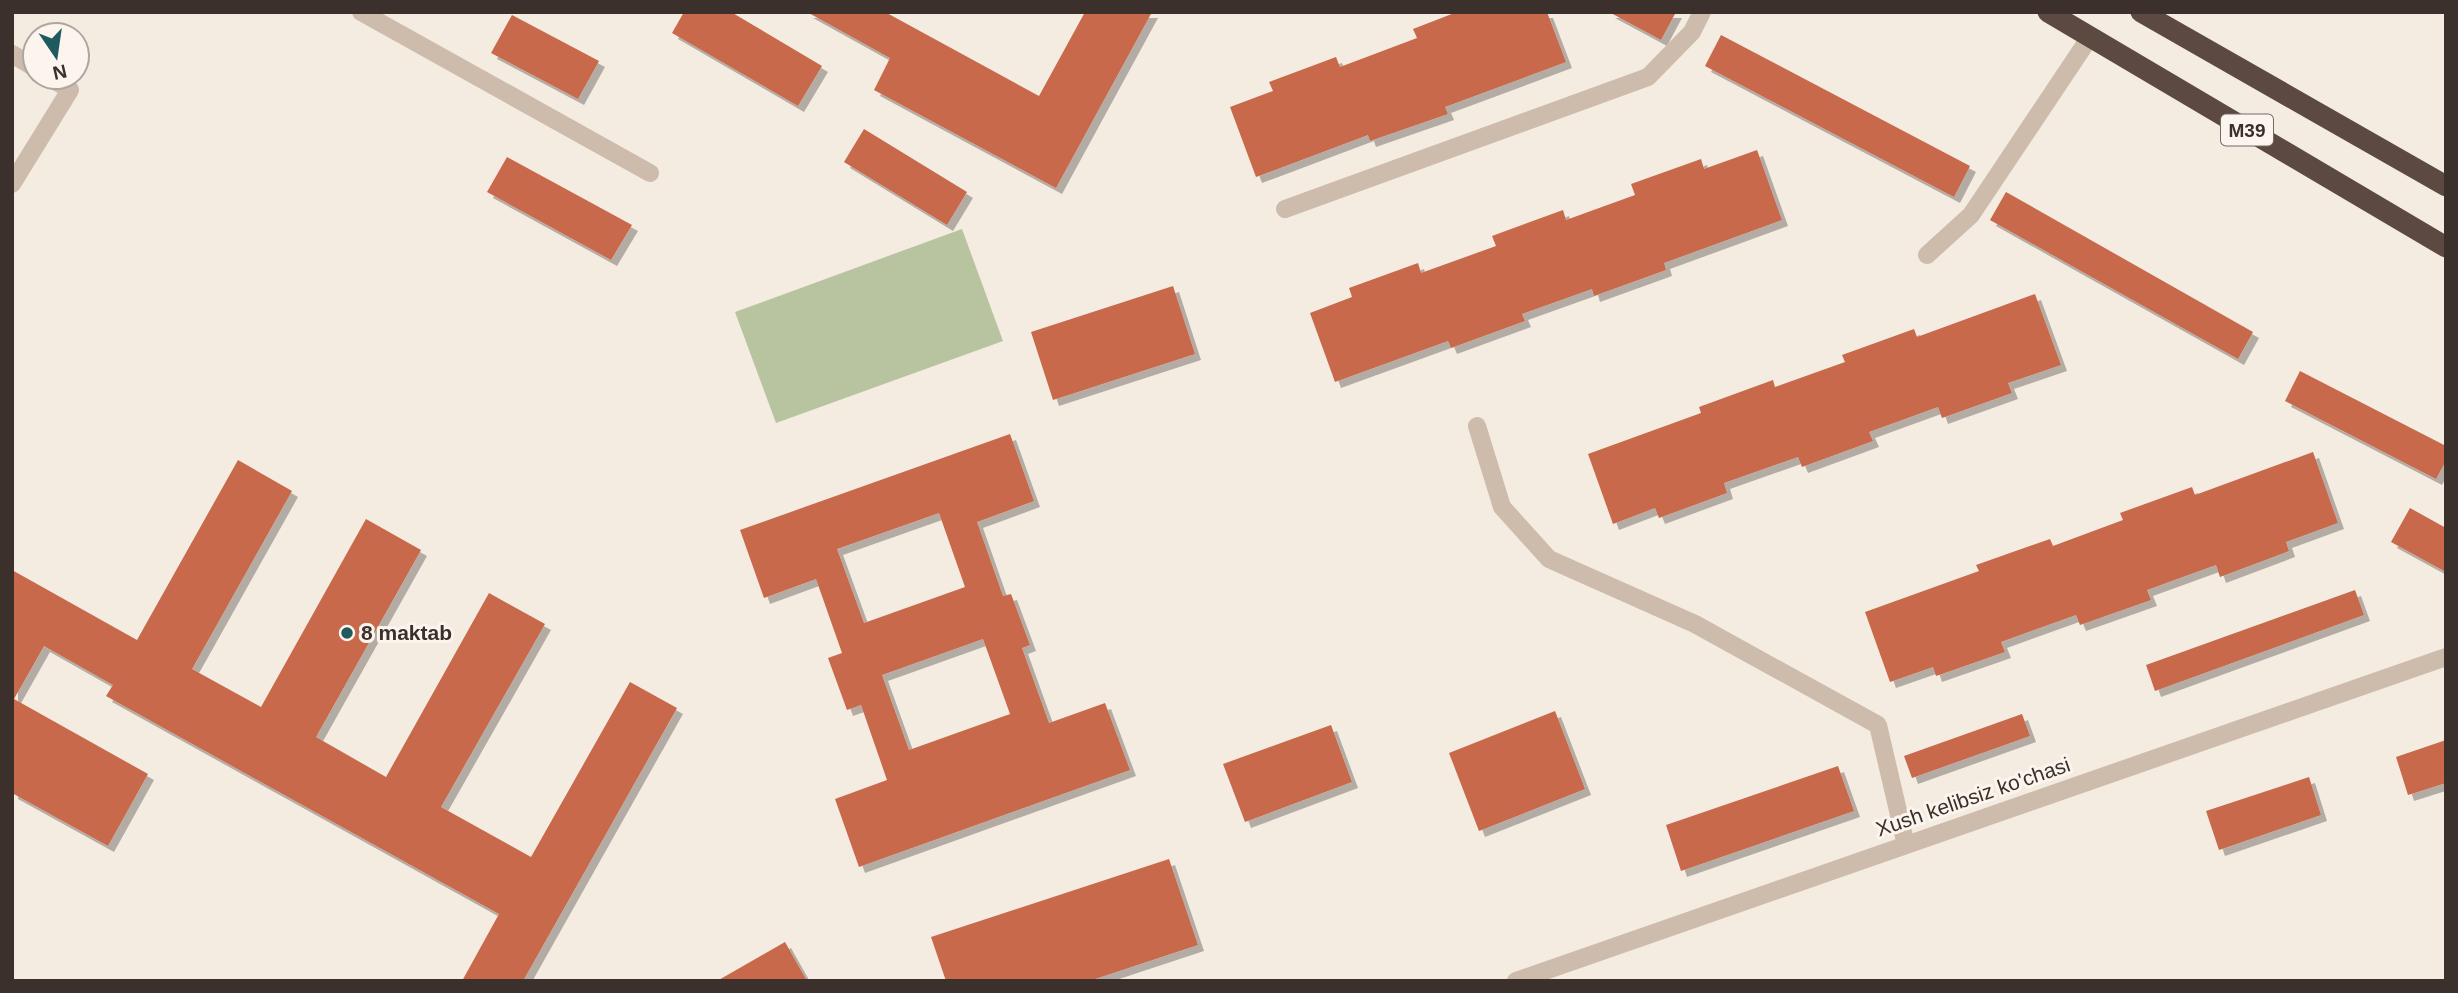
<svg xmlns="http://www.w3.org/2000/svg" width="2458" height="993" viewBox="0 0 2458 993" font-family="Helvetica,sans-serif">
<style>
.green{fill:#b8c4a0}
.building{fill:#c8694b;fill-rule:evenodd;filter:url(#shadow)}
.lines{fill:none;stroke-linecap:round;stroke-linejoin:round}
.minor{stroke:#cdbbac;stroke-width:18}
.highway{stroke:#5c4a42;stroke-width:21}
.poi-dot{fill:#1f5a5e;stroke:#fbf5ee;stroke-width:2.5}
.labels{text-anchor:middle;stroke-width:6;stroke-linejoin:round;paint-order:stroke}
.shield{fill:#fbf5ee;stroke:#756b66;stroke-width:2}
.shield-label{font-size:19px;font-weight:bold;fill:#3b302b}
.poi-label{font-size:21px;font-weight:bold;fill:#3b302b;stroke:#fbf5ee;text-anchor:start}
.street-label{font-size:21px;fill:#3b302b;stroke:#fbf5ee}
</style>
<defs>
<filter id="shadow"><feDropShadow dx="6" dy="6" stdDeviation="0" flood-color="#0004"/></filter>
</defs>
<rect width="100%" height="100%" fill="#f4ebe1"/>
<path class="green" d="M 962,229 L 1003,341 L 776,423 L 735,312 Z"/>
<path class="building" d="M 684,12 L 731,12 L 822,66 L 798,106 L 672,33 Z
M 807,12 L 885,12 L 1039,96 L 1085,12 L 1152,12 L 1056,188 L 874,90 L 890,58 Z
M 1457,12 L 1547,12 L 1566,62 L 1445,107 L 1448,114 L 1370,141 L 1368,135 L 1256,177 L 1230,107 L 1273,91 L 1269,82 L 1336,57 L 1340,67 L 1417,38 L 1413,29 Z
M 1609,12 L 1676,12 L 1661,40 Z
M 512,15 L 599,61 L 578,99 L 491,53 Z
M 1721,35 L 1970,166 L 1954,197 L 1705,66 Z
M 864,129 L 967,192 L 947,225 L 844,162 Z
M 1757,150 L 1782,220 L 1664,263 L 1666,270 L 1594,296 L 1592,289 L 1522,314 L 1525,321 L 1451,348 L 1448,341 L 1335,382 L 1310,313 L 1352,297 L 1349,288 L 1418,263 L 1421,273 L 1496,246 L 1492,236 L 1563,210 L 1566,220 L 1635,195 L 1631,184 L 1701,159 L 1704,169 Z
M 507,157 L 632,225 L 611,260 L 487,192 Z
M 2006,192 L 2253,332 L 2238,359 L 1990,220 Z
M 1173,286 L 1195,354 L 1053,400 L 1031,332 Z
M 2035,294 L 2061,365 L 2008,383 L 2012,393 L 1942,418 L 1938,407 L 1869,432 L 1873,441 L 1802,467 L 1798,457 L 1724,483 L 1727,493 L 1659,518 L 1655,508 L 1613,524 L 1588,454 L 1701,413 L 1699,407 L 1773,380 L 1775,387 L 1845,362 L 1842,355 L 1914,329 L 1917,337 Z
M 2300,371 L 2446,446 L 2446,461 L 2436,479 L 2285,401 Z
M 1010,434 L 1034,501 L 977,522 L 1003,596 L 1011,594 L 1030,645 L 1022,648 L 1049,723 L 1105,703 L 1130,770 L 859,867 L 835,799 L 887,780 L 861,705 L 847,710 L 828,658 L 842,653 L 816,579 L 764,598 L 740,530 ZM 939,513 L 965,587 L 864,623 L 837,549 ZM 983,639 L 1010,714 L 909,750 L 882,675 Z
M 2313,452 L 2338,523 L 2286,542 L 2289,551 L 2220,577 L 2216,565 L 2147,590 L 2151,600 L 2080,625 L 2076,615 L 2001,642 L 2005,652 L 1936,676 L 1933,667 L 1890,682 L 1865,612 L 1979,571 L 1976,565 L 2050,539 L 2053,546 L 2123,520 L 2120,513 L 2192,487 L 2195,495 Z
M 238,460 L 292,491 L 192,669 L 261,707 L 366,519 L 421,550 L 316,737 L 386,777 L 489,593 L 545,624 L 441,807 L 531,857 L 630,682 L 677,708 L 523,981 L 462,981 L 499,914 L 106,696 L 113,685 L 44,646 L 14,699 L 148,774 L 108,846 L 12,793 L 12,570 L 137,640 Z
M 2410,508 L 2446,528 L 2446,572 L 2391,542 Z
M 2355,590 L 2364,615 L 2155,691 L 2146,665 Z
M 1555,711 L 1585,789 L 1479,831 L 1449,753 Z
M 2022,714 L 2030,736 L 1912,778 L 1904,756 Z
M 1331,725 L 1352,782 L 1245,822 L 1223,764 Z
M 2446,740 L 2446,783 L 2408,795 L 2396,757 Z
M 1838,766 L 1854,811 L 1681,871 L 1666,825 Z
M 2309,777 L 2321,815 L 2219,850 L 2206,811 Z
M 1169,859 L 1198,945 L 1089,981 L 946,981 L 931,937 Z
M 785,942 L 807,981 L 717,981 Z"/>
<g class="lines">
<path class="minor" d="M 361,12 L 650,173
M 12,54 L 35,68
M 12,184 L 70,90 L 49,77
M 1285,209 L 1648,77 L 1692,32 L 1702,12
M 1927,255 L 1971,215 L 2090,37
M 1477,426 L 1502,507 L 1549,559 L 1695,624 L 1878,725 L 1906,845
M 1516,981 L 2446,657"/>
<path class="highway" d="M 2048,12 L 2446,247
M 2141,12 L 2446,186"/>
</g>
<circle class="poi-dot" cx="347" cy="633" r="7"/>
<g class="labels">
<rect class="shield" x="2221" y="114.5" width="52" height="31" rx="5"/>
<g class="shield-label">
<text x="2247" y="137">M39</text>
</g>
<g class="poi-label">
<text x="361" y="640">8 maktab</text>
</g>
<g class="street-label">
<text transform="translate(1973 797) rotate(-19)" y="7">Xush kelibsiz ko'chasi</text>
</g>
</g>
<rect width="2458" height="993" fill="none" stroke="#3b302b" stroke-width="28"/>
<g transform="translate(56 56) rotate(167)"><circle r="33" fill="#fbf5ee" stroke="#aea6a0" stroke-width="2"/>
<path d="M0-5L12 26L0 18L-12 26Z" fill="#1f5a5e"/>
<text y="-10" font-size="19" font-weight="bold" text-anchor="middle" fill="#3b302b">N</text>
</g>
</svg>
